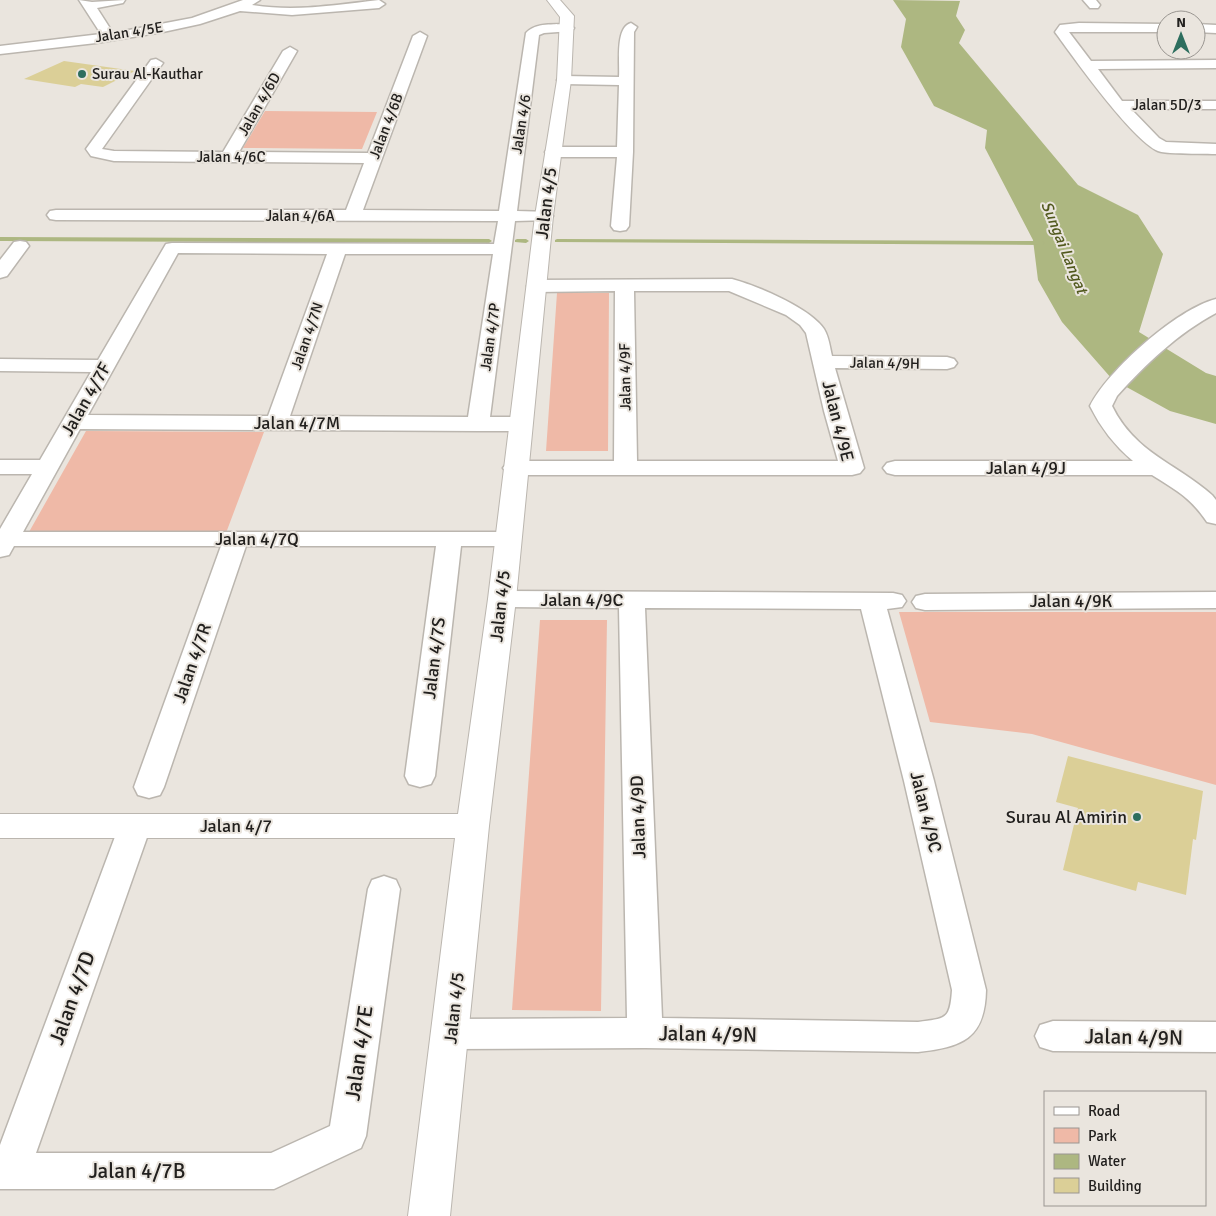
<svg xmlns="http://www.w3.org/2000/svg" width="1216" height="1216" viewBox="0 0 1216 1216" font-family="Signika,sans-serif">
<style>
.green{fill:#efb9a7}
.water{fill:#adb781}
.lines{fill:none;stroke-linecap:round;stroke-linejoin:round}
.stream{fill:#adb781;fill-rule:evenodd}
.building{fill:#dbcf97}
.street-casing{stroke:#bbb6af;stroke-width:3}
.secondary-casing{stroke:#bbb6af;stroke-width:2}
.street{fill:#fff;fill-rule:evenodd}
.secondary{fill:#fff;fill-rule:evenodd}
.poi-dot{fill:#2d6e5e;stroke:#eae5de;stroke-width:2}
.labels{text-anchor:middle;stroke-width:4;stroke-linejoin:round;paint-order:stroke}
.far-street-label{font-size:15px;fill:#22201e;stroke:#eae5de}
.far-poi-label{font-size:15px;fill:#22201e;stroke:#eae5de;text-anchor:start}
.far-water-label{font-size:16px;font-style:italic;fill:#51591d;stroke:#eae5de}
.street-label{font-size:18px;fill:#22201e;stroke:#eae5de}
.poi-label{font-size:18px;fill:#22201e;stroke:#eae5de;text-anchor:end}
.near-street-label{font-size:21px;fill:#22201e;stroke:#eae5de}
</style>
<rect width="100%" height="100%" fill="#eae5de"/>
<path class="green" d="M 265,111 L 377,112 L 362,149 L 243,148 Z
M 557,293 L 609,293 L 608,451 L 546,451 Z
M 86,431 L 264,432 L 226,533 L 29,532 Z
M 899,612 L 1216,612 L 1216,785 L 1032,734 L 930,722 Z
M 540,620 L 607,620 L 601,1011 L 512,1010 Z"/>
<path class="water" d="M 893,0 L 960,1 L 956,16 L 965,30 L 959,43 L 1078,185 L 1138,215 L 1163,254 L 1139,332 L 1206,373 L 1216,376 L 1216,424 L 1170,411 L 1112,379 L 1062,322 L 1038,280 L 1033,240 L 985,148 L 987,130 L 934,106 L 901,47 L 906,19 Z"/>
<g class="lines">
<path class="stream" d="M 0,237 L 489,239 L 492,241 L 489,243 L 0,241 Z
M 517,239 L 526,239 L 529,241 L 526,243 L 515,242 L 515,240 Z
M 557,239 L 1042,241 L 1045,243 L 1042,245 L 555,242 L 555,240 Z"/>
</g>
<path class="building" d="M 64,61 L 135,71 L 103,87 L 81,84 L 75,87 L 24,79 Z
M 1068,756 L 1203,791 L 1196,840 L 1193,839 L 1186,895 L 1138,882 L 1136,891 L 1063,870 L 1078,808 L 1056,802 Z"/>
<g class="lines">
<defs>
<path id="street" d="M 79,0 L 92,2 L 125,0 L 123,3 L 97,8 L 113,33 L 192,18 L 243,0 L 260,0 L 252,5 C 294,12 337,5 379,0 L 385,4 L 379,8 L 292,15 L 240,11 L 200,24 L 163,32 L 96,43 L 0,54 L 0,46 L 101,34 Z
M 1083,0 L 1096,0 L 1100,5 L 1098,8 L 1090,8 Z
M 631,23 L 637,27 L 634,32 L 633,152 L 629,226 L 626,230 L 620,231 L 614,230 L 611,226 L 617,157 L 553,157 L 547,155 L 545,152 L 547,149 L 553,147 L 617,147 L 619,85 L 564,84 L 559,83 L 557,80 L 559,77 L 564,76 L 619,77 C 620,63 615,27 631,23 Z
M 1079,23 L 1166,24 L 1166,32 L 1069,32 L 1091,61 L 1216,60 L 1216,68 L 1098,69 L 1122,101 L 1216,101 L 1216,109 L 1131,109 L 1159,138 L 1166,142 L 1216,144 L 1216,154 C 1202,153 1170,155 1158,151 C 1132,140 1073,57 1055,32 L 1060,25 Z
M 567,24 L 574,28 L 572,31 L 544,33 L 539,35 L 517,211 L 550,212 L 553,216 L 550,220 L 515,221 L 490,417 L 520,417 L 528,419 L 531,424 L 528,429 L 520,431 L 478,431 L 80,429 L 23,532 L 507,532 L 516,534 L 519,539 L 516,544 L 507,546 L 461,546 L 435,776 L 431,784 L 420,787 L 409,784 L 405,776 L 436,546 L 246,546 L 164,787 L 160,795 L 149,798 L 138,795 L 134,787 L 221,546 L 14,546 L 9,555 L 0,557 L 0,529 L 32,474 L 0,474 L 0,460 L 40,460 L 91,372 L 0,371 L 0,359 L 98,360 L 166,244 L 172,243 L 494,244 L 498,221 L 56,220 L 50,219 L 47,215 L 50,211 L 56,210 L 346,210 L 364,163 L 114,161 L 91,156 L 86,149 L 151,60 L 156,59 L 163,63 L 102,149 L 114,151 L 223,152 L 283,51 L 290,47 L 297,51 L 239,152 L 368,153 L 413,36 L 420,32 L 427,36 L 363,210 L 499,211 L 526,33 C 536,22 554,25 567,24 ZM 178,253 L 327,254 L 268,416 L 88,415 ZM 345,254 L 493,254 L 468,417 L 290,416 Z
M 1196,24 L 1216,25 L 1216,33 L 1196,32 Z
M 20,241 L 26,242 L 29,246 L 7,276 L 0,278 L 0,260 L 14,242 Z
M 732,279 C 758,286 810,308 824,329 C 829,337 830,348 832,356 L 947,357 L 954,359 L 957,363 L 954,367 L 947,369 L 835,368 L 864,468 L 860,473 L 852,475 L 515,475 L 507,473 L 503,468 L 507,463 L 515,461 L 614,461 L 615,291 L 536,292 L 529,290 L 527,286 L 529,282 L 536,280 ZM 634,291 L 729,291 L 786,315 L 800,325 L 806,333 L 824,411 L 838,461 L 637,461 Z
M 1216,299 L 1216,313 C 1177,334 1146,364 1117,396 L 1112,406 C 1135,453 1176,463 1212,495 L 1216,500 L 1216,524 L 1207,522 C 1190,497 1177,491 1152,475 L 895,475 L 887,473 L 883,468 L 887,463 L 895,461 L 1133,461 C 1114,445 1101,428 1090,406 C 1108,370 1177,309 1216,299 Z
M 502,591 L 893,593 L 902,595 L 906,601 L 902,607 L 887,609 L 934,781 L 986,990 C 985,1039 962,1047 918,1052 L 645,1048 L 451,1049 L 438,1045 L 433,1034 L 438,1023 L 451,1019 L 627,1018 L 619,608 L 502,607 L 493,605 L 489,599 L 493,593 ZM 645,608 L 861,609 L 904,781 L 952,990 C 950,1020 946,1018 918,1022 L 662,1018 Z
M 1216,592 L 1216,608 L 925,610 L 916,608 L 912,602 L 916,596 L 925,594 Z
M 135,815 L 146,818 L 151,826 L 36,1153 L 271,1153 L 330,1126 L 368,889 L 372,880 L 384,876 L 396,880 L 400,889 L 366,1136 L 361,1148 L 274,1189 L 0,1189 L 0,1145 L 119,826 L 124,818 Z
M 1053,1021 L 1216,1022 L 1216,1052 L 1053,1051 L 1040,1047 L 1035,1036 L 1040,1025 Z"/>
<path id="secondary" d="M 547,0 L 560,0 L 574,16 L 571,80 L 553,216 L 516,599 L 489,826 L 450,1216 L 408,1216 L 455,838 L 0,838 L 0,814 L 458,814 L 488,599 L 535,216 L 557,80 L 560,17 Z"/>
</defs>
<use href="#street" class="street-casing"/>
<use href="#secondary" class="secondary-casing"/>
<use href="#street" class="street"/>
<use href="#secondary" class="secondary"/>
</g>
<g class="poi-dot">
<circle cx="82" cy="74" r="5"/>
<circle cx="1137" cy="817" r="5"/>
</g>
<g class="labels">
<g class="far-street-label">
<text transform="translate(129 32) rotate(-9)" y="5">Jalan 4/5E</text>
<text transform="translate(259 104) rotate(-60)" y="5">Jalan 4/6D</text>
<text x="1167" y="110">Jalan 5D/3</text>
<text transform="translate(521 124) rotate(-81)" y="5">Jalan 4/6</text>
<text transform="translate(386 126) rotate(-69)" y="5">Jalan 4/6B</text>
<text x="231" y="162">Jalan 4/6C</text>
<text x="300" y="221">Jalan 4/6A</text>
<text transform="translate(307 336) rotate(-71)" y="5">Jalan 4/7N</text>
<text transform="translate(490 337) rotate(-82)" y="5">Jalan 4/7P</text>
<text transform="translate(885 363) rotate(1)" y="5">Jalan 4/9H</text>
<text transform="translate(625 377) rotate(-91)" y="5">Jalan 4/9F</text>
</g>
<g class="far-poi-label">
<text x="92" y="79">Surau Al-Kauthar</text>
</g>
<g class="far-water-label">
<text transform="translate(1065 247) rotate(68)" y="6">Sungai Langat</text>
</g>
<g class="street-label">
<text transform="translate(546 203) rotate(-83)" y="6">Jalan 4/5</text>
<text transform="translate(86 399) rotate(-60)" y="6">Jalan 4/7F</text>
<text transform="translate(838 421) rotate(76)" y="6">Jalan 4/9E</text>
<text x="297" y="429">Jalan 4/7M</text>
<text x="1026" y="474">Jalan 4/9J</text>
<text x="257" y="545">Jalan 4/7Q</text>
<text x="582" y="606">Jalan 4/9C</text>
<text x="1071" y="607">Jalan 4/9K</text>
<text transform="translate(500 606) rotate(-84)" y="6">Jalan 4/5</text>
<text transform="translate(434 658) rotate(-83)" y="6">Jalan 4/7S</text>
<text transform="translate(192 663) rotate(-71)" y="6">Jalan 4/7R</text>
<text transform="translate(926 812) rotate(76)" y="6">Jalan 4/9C</text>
<text transform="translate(638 817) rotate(-92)" y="6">Jalan 4/9D</text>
<text x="236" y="832">Jalan 4/7</text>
<text transform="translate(454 1008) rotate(-84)" y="6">Jalan 4/5</text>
</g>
<g class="poi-label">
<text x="1127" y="823">Surau Al Amirin</text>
</g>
<g class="near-street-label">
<text transform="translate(72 998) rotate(-70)" y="7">Jalan 4/7D</text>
<text transform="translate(708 1034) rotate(1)" y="7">Jalan 4/9N</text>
<text transform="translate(1134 1037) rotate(1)" y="7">Jalan 4/9N</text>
<text transform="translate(359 1053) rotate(-82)" y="7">Jalan 4/7E</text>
<text x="137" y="1178">Jalan 4/7B</text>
</g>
</g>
<rect x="1044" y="1091" width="162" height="115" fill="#eae5de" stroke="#9a9691"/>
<rect x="1054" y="1107" width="25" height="8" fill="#ffffff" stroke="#9a9691"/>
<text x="1088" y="1116" font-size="15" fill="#22201e">Road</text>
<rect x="1054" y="1128" width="25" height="15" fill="#efb9a7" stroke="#9a9691"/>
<text x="1088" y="1141" font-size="15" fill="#22201e">Park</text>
<rect x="1054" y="1154" width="25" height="15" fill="#adb781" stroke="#9a9691"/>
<text x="1088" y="1166" font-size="15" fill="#22201e">Water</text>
<rect x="1054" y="1178" width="25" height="15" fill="#dbcf97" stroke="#9a9691"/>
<text x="1088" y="1191" font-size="15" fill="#22201e">Building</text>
<g transform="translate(1181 35)"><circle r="24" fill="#eae5de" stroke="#9a9691"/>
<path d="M0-4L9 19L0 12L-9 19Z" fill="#2d6e5e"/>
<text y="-8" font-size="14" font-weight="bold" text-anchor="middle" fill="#22201e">N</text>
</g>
</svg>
